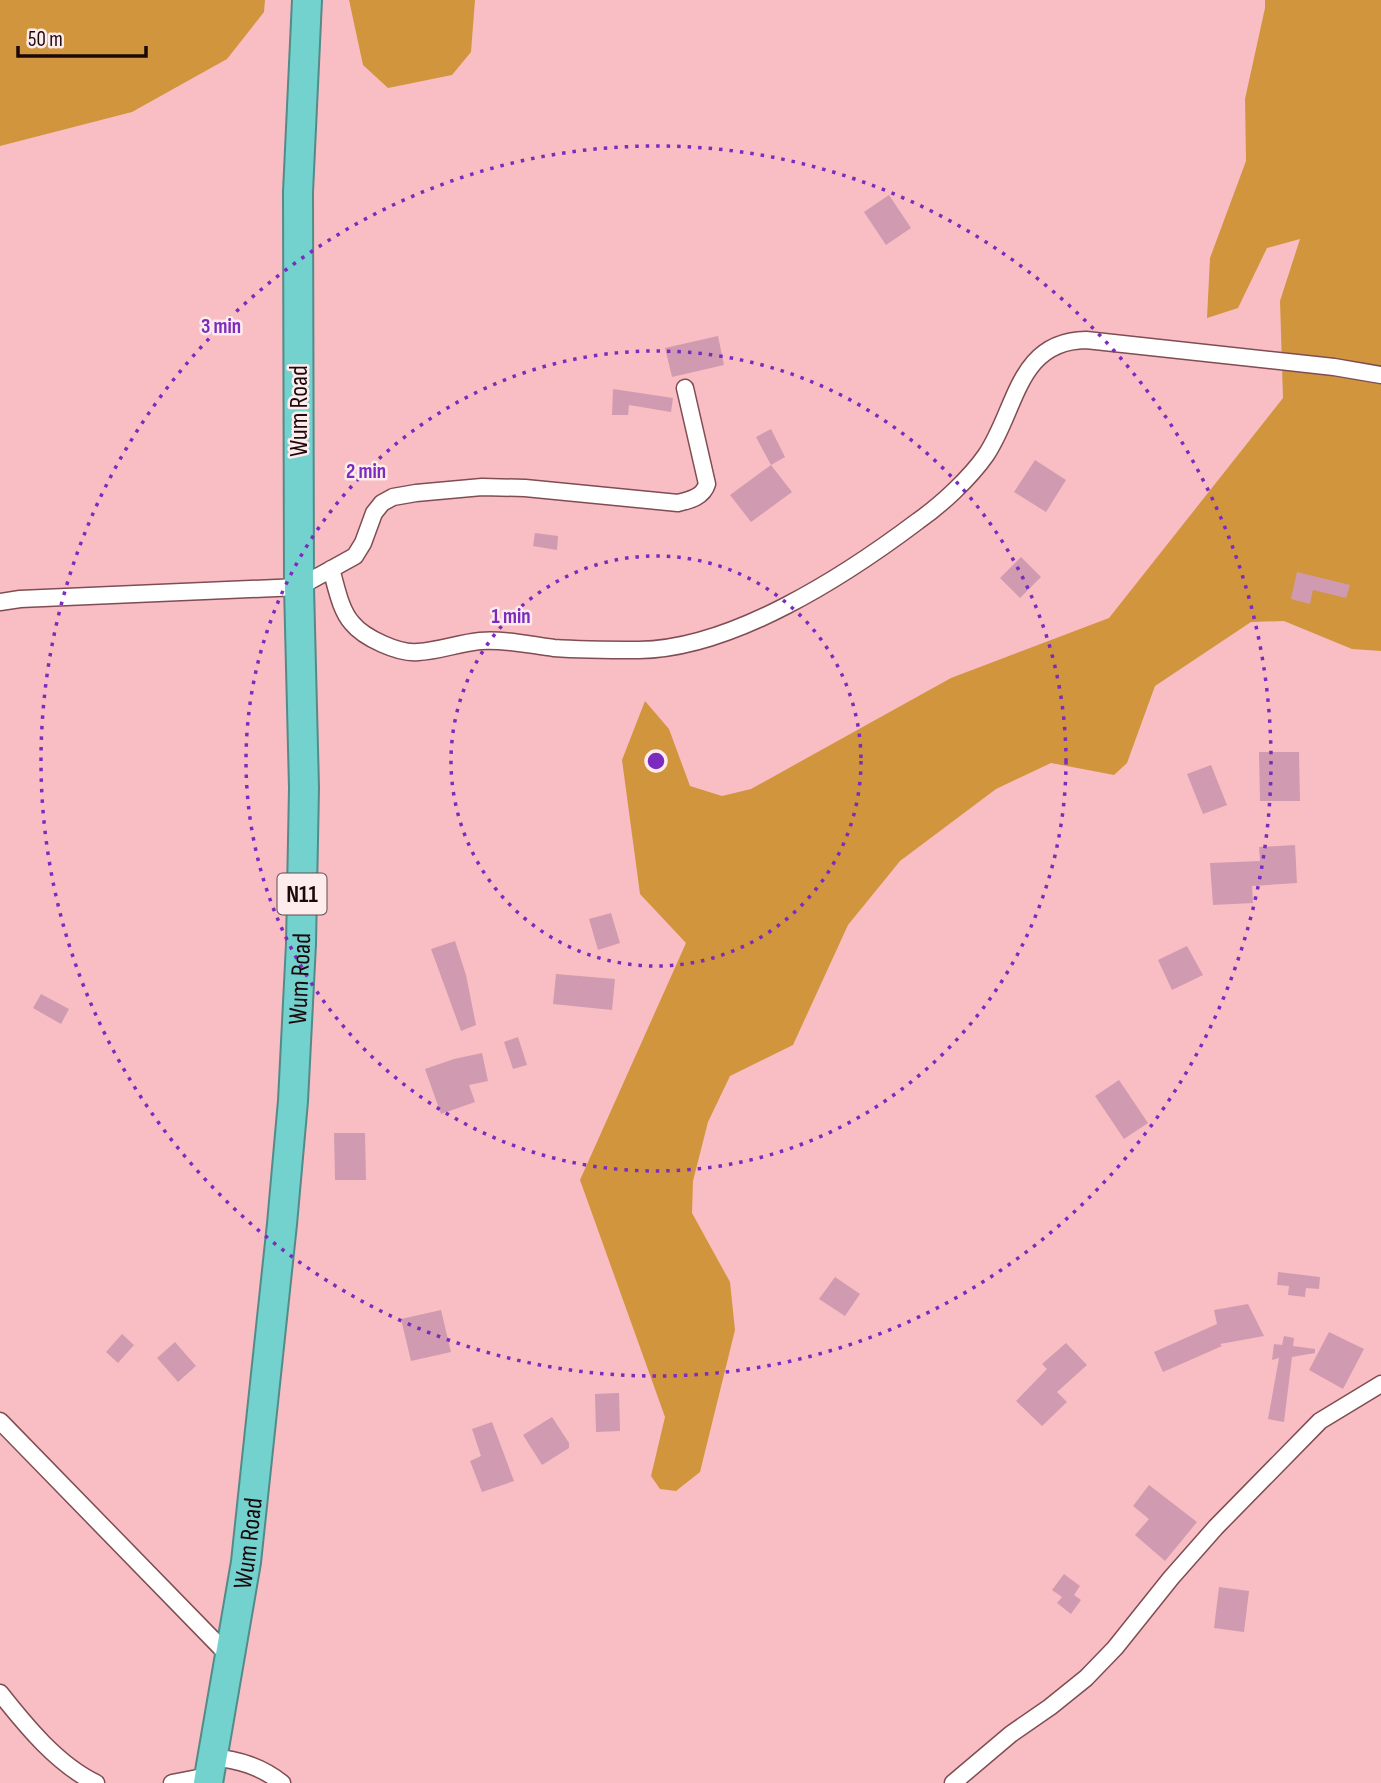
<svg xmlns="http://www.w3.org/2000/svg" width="1381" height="1783" viewBox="0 0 1381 1783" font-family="'Sofia Sans Condensed',sans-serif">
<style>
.forest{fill:#d1953e}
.building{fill:#d09bb0}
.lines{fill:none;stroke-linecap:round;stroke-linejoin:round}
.street-casing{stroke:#7f4d52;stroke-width:19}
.highway-casing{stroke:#548b89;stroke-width:32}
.street{stroke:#fff;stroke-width:16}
.highway{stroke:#73d1ce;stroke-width:28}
.ring{fill:none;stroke:#7b2cbf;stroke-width:3.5;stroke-dasharray:3.5 7}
.labels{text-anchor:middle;stroke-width:5;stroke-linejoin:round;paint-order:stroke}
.shield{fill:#feebec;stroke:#5f4c4e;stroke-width:2}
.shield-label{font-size:24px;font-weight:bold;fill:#1b080a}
.street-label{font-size:26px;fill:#1b080a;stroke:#feebec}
.centre{fill:#7b2cbf;stroke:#feebec;stroke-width:3.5}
.ring-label{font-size:21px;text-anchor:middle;font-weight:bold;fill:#7b2cbf;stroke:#feebec;stroke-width:5;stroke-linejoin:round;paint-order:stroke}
</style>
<rect width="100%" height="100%" fill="#f9bec3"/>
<path class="forest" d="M 0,0 L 265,0 L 264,12 L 227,59 L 132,112 L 0,146 Z
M 349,0 L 475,0 L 471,52 L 452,75 L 388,88 L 363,65 Z
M 1265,0 L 1381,0 L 1381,651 L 1352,649 L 1284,621 L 1251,622 L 1155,686 L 1127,763 L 1114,775 L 1051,763 L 996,789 L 900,861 L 848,925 L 793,1045 L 730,1076 L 708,1122 L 693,1181 L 692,1213 L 730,1282 L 735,1330 L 700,1472 L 676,1491 L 660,1489 L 651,1476 L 665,1417 L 580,1180 L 686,943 L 640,894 L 622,760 L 645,701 L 669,729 L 690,786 L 722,796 L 751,789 L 951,678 L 1109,618 L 1283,398 L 1280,301 L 1300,239 L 1267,248 L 1238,308 L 1207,318 L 1210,258 L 1246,161 L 1245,99 L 1265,8 Z"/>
<path class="building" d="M 889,195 L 911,228 L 886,245 L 864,212 Z
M 718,336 L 724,365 L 672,377 L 665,348 Z
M 613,389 L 673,398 L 671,412 L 629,405 L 628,415 L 612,415 Z
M 771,429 L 785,457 L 771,465 L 756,437 Z
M 1035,460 L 1066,480 L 1046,512 L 1014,492 Z
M 771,465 L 792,492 L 751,522 L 730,495 Z
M 535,533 L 558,536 L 557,550 L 533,546 Z
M 1021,557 L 1041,577 L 1020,598 L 1000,578 Z
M 1297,572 L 1350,585 L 1346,598 L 1313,590 L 1310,604 L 1291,599 Z
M 1259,752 L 1299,752 L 1300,801 L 1260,801 Z
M 1211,765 L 1227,805 L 1203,814 L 1187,774 Z
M 1295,845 L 1297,883 L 1252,886 L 1253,903 L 1213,905 L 1210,863 L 1260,861 L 1259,847 Z
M 611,913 L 620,943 L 598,950 L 589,919 Z
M 455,941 L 466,975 L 476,1025 L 461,1031 L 431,949 Z
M 1187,946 L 1203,975 L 1172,990 L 1158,960 Z
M 556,974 L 615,979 L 612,1010 L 553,1004 Z
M 41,994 L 69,1009 L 61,1024 L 33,1008 Z
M 518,1037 L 527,1065 L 513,1069 L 504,1042 Z
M 482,1053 L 488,1081 L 469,1085 L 475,1102 L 441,1114 L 425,1069 L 454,1059 Z
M 1119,1080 L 1148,1123 L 1124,1139 L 1095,1096 Z
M 334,1133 L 365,1133 L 366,1180 L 335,1180 Z
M 1278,1272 L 1320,1277 L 1319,1289 L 1306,1288 L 1305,1297 L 1288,1295 L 1289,1286 L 1277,1285 Z
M 835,1277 L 860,1294 L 845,1316 L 819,1299 Z
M 1248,1304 L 1264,1336 L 1220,1344 L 1222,1346 L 1163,1372 L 1154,1352 L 1217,1324 L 1214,1310 Z
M 441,1310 L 451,1352 L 411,1361 L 401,1319 Z
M 1329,1332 L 1364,1349 L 1343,1389 L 1309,1370 Z
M 122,1334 L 134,1345 L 118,1363 L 106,1352 Z
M 1284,1336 L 1294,1338 L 1293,1346 L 1315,1349 L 1315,1353 L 1292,1357 L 1284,1422 L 1268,1419 L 1279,1358 L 1272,1360 L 1274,1344 L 1282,1345 Z
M 175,1342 L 196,1366 L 178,1382 L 157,1358 Z
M 1066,1343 L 1087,1365 L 1057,1392 L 1067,1402 L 1042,1426 L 1016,1401 L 1047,1369 L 1042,1364 Z
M 619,1393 L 620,1431 L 596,1432 L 595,1394 Z
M 552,1417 L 569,1443 L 569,1448 L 542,1465 L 523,1435 Z
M 492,1422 L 514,1481 L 482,1492 L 470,1461 L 481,1456 L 472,1429 Z
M 1149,1485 L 1197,1522 L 1165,1561 L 1135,1535 L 1149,1519 L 1133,1506 Z
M 1064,1574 L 1080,1586 L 1074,1595 L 1081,1600 L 1071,1614 L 1057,1603 L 1062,1597 L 1052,1590 Z
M 1219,1587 L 1249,1591 L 1244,1632 L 1214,1628 Z"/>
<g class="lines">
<defs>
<path id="street" d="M 331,569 C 336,585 340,610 352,623 C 364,638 399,654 418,652 C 439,651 459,643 480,641 C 505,639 530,645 554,648 C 582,650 611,650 639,650 C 732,649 845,576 918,521 C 941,505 970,478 986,455 C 1017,409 1017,341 1086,340 L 1334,367 L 1381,375
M 0,602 L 20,599 L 299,587 L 355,556 L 363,543 L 374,513 L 382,503 L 393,497 L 416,493 L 482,487 L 525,488 L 678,503 C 690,500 703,497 707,484 L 685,388
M 0,1421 L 230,1657
M 0,1693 C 26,1726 58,1765 96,1783
M 212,1757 C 239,1760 260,1766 282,1783
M 172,1783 L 208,1776
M 953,1783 L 1011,1734 L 1050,1707 L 1086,1678 L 1115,1648 L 1171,1578 L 1216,1527 L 1320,1421 L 1381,1384"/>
<g id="highway">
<path id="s1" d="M 208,1783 L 246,1562 L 282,1224 L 293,1101 L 301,944 L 304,788 L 299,587 L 298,192 L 307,0"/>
</g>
</defs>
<use href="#street" class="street-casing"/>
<use href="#highway" class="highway-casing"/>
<use href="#street" class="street"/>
<use href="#highway" class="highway"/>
</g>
<g class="ring">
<circle cx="656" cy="761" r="205"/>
<circle cx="656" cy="761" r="410"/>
<circle cx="656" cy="761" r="615"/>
</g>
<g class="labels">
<rect class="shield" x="277.5" y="873.5" width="49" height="41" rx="5"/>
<g class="shield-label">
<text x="302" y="902">N11</text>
</g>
<g class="street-label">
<text transform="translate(298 411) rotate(-90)" y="9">Wum Road</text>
<text dy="9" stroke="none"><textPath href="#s1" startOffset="810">Wum Road</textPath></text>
<text dy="9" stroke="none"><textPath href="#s1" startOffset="243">Wum Road</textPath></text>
</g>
</g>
<circle cx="656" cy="761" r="10" class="centre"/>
<g class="ring-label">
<text x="221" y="333">3 min</text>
<text x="366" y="478">2 min</text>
<text x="511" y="623">1 min</text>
</g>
<path d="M18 46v10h128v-10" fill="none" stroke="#1b080a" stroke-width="3.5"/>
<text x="28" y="46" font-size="21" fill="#1b080a" stroke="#feebec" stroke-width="5" paint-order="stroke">50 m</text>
</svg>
